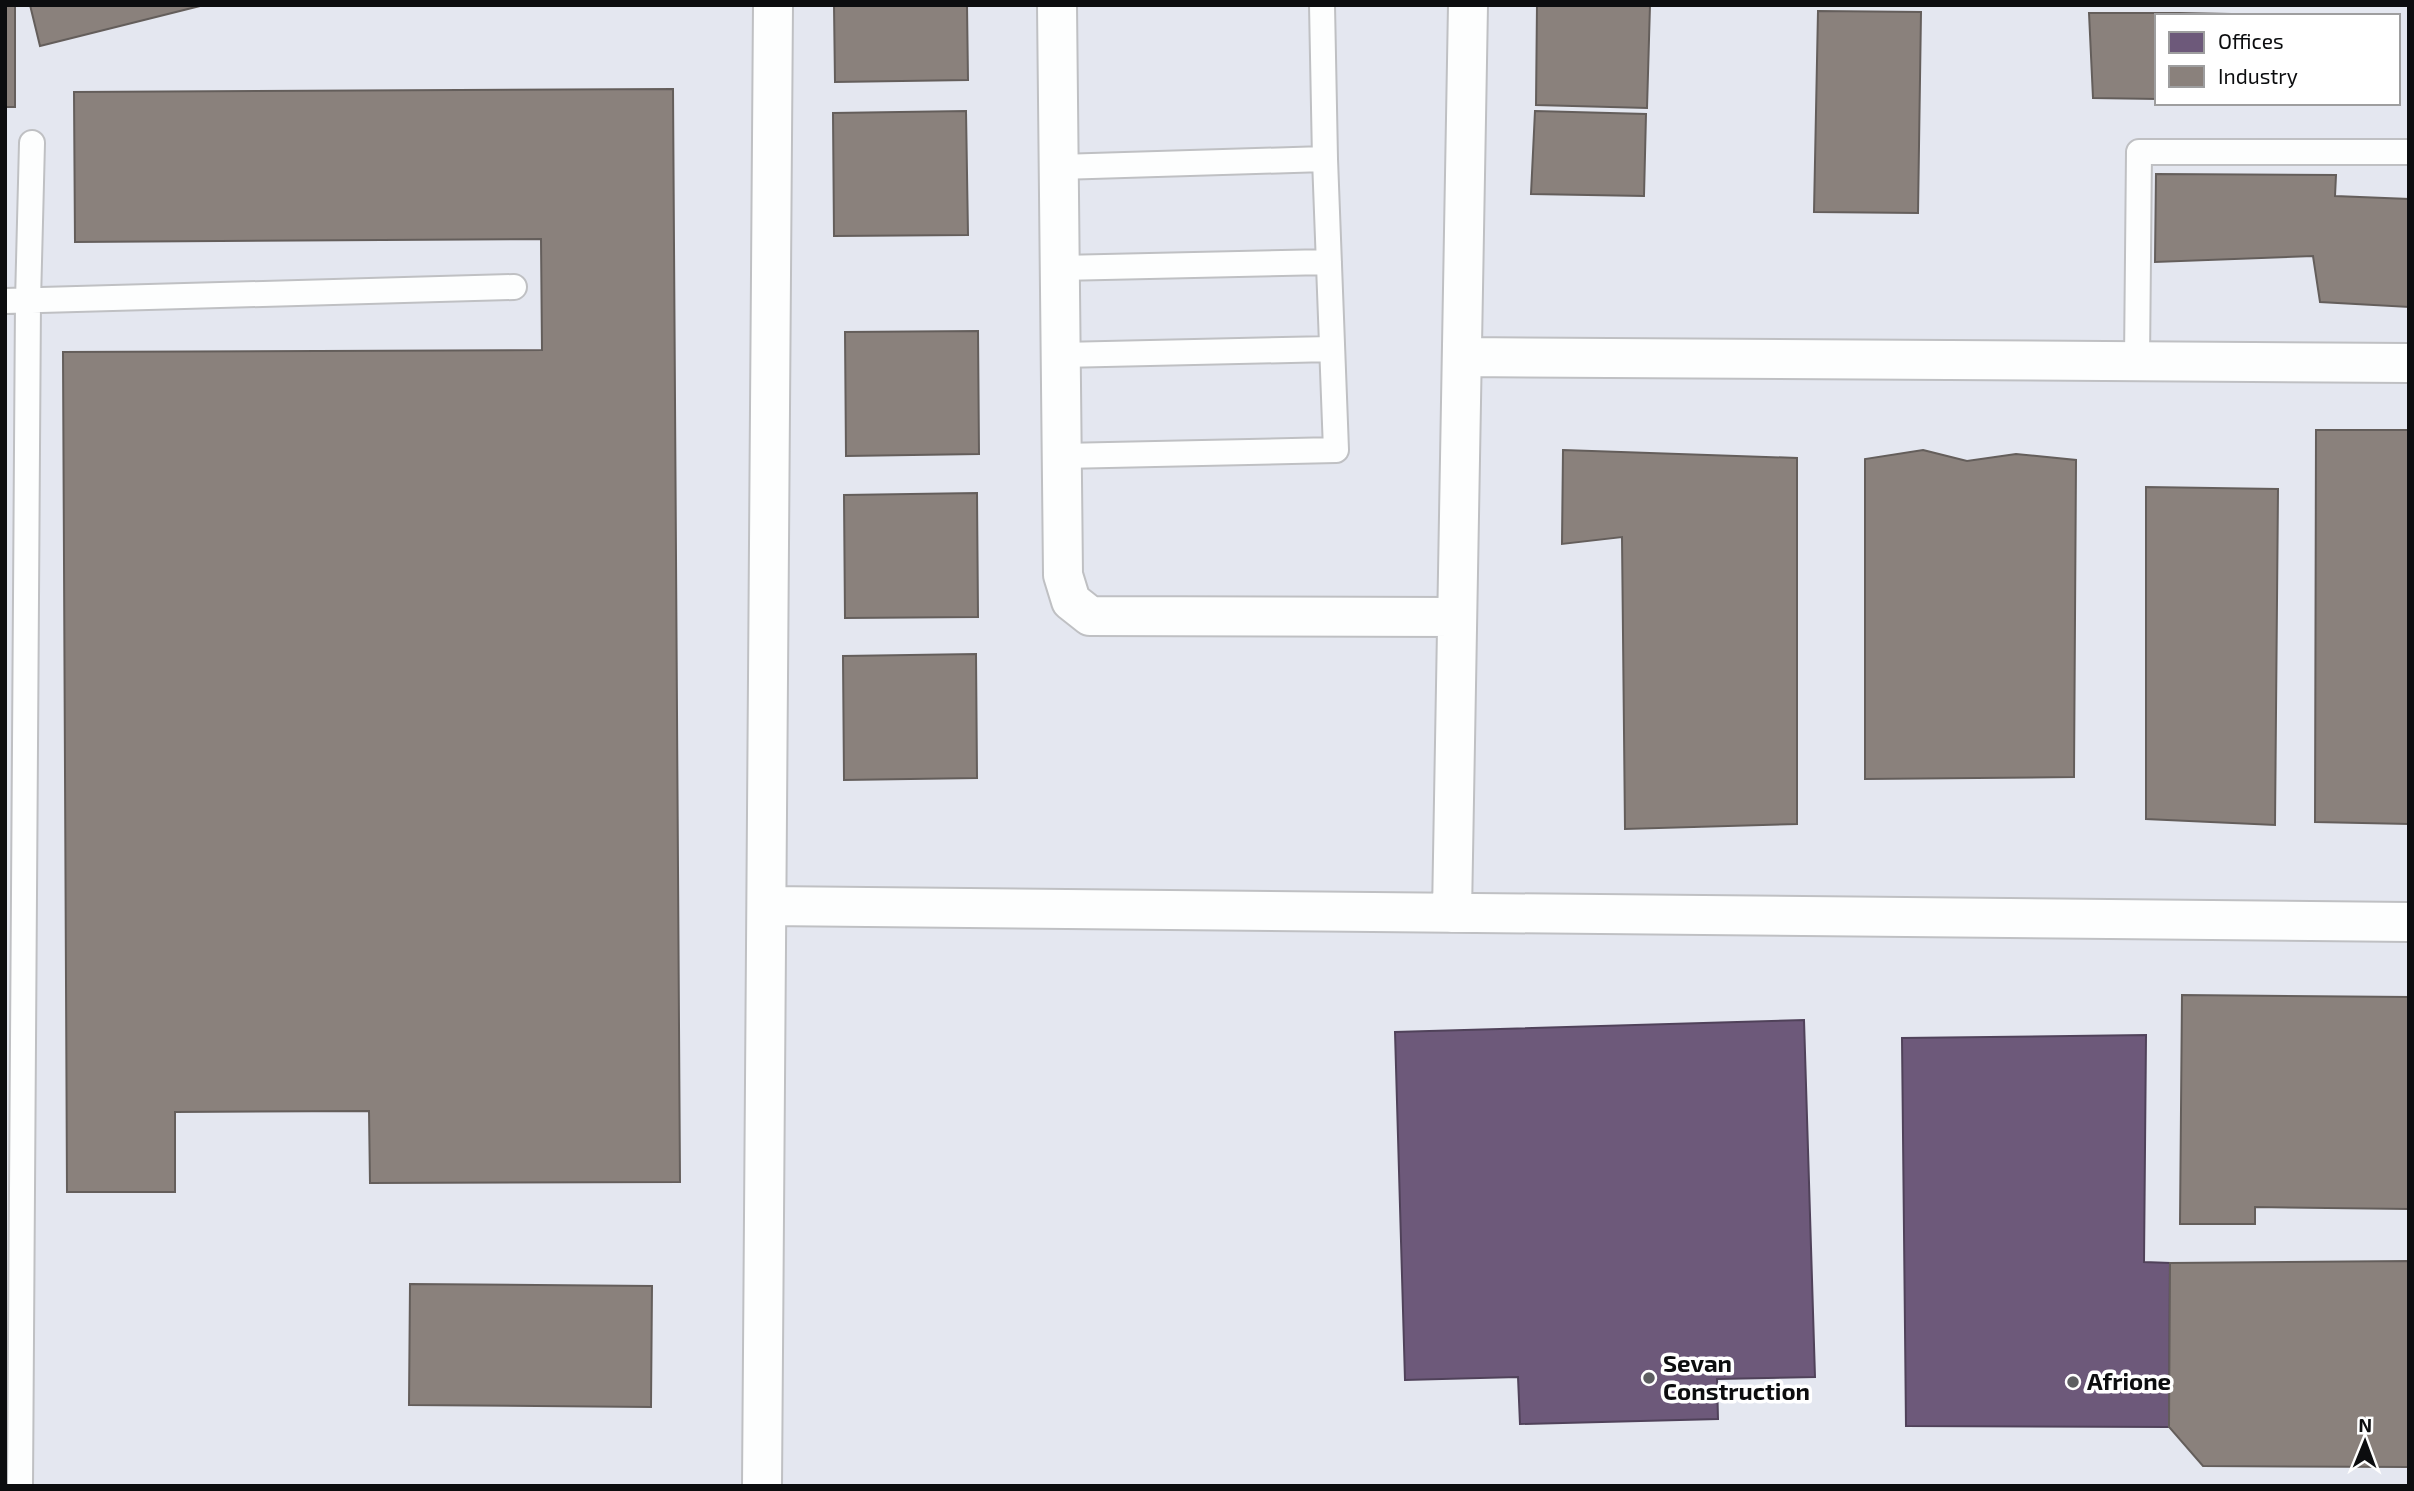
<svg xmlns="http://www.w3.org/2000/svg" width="2414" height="1491" viewBox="0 0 2414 1491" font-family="'Exo 2',sans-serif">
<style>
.built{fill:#e4e7f0;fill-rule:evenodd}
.offices{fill:#6d597a;stroke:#50425a;stroke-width:2}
.industry{fill:#8a817c;stroke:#645e5b;stroke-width:2}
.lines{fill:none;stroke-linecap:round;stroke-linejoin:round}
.service-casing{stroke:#bfc0c3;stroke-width:28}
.minor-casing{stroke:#bfc0c3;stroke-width:42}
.service{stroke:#fdfefe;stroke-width:24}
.minor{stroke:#fdfefe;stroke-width:38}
.poi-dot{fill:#5d5e61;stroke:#fff;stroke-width:2.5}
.labels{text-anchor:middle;stroke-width:7;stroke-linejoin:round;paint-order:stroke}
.poi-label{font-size:24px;font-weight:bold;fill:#0c0d0f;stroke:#fff;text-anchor:start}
</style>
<rect width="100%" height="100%" fill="#f3f5f8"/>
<path class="built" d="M 5,5 L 2409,5 L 2409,1486 L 5,1486 ZM 2157,16 L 2398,16 L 2398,103 L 2157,103 Z"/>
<path class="offices" d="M 1804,1020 L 1815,1377 L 1717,1379 L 1718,1419 L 1520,1424 L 1518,1377 L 1405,1380 L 1395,1032 Z
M 2146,1035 L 2144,1262 L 2170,1263 L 2169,1427 L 1906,1426 L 1902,1038 Z"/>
<path class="industry" d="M 5,5 L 15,5 L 15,107 L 5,107 Z
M 30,5 L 204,5 L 40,46 Z
M 834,5 L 967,5 L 968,80 L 835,82 Z
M 1537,5 L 1650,5 L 1647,108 L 1536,105 Z
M 1818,11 L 1921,12 L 1918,213 L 1814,212 Z
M 2089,13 L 2180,13 L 2283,15 L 2157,16 L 2157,99 L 2093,98 Z
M 673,89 L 680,1182 L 370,1183 L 369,1111 L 175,1112 L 175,1192 L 67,1192 L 63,352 L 542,350 L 541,239 L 75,242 L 74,92 Z
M 966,111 L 968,235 L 834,236 L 833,113 Z
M 1535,111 L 1646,114 L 1644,196 L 1531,194 Z
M 2156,174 L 2336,175 L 2335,196 L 2409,199 L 2409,307 L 2320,302 L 2313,256 L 2155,262 Z
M 978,331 L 979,454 L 846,456 L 845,332 Z
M 2316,430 L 2409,430 L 2409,824 L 2315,822 Z
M 1563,450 L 1797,458 L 1797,824 L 1625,829 L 1622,537 L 1562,544 Z
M 1923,450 L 1967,461 L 2016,454 L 2076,460 L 2074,777 L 1865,779 L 1865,459 Z
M 2146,487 L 2278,489 L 2275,825 L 2146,819 Z
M 977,493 L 978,617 L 845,618 L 844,495 Z
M 976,654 L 977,778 L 844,780 L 843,656 Z
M 2182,995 L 2409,997 L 2409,1209 L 2255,1207 L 2255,1224 L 2180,1224 Z
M 2409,1261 L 2409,1467 L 2203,1466 L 2169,1427 L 2170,1263 Z
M 410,1284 L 652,1286 L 651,1407 L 409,1405 Z"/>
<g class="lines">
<defs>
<path id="service" d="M 1059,167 L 1325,159 L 1322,5
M 1060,268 L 1329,262
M 5,301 L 514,287
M 1061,355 L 1332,349
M 2137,361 L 2139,152 L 2409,152
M 1062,456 L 1336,450 L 1325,159
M 20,1486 L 28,301 L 32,143"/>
<path id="minor" d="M 1057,5 L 1063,575 L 1071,601 L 1090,616 L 1457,617
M 1463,357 L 2409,363
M 768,906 L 2409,922
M 1452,913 L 1468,5
M 762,1486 L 773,5"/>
</defs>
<use href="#service" class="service-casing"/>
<use href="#minor" class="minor-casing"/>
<use href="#service" class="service"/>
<use href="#minor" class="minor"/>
</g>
<g class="poi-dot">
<circle cx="1649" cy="1378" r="7"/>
<circle cx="2073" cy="1382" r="7"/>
</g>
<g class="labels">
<g class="poi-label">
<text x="1663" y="1372">Sevan<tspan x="1663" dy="28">Construction</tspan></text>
<text x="2087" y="1390">Afrione</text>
</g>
</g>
<rect width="2414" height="1491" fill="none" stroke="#0c0d0f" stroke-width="14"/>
<rect x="2155" y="14" width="245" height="91" fill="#ffffff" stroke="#9e9e9f" stroke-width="2"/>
<rect x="2169" y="32" width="35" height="21" fill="#6d597a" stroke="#9e9e9f" stroke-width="2"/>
<text x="2218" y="49" font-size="21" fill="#0c0d0f">Offices</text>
<rect x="2169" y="66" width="35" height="21" fill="#8a817c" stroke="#9e9e9f" stroke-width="2"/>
<text x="2218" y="84" font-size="21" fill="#0c0d0f">Industry</text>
<g transform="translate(2365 1442) rotate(1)" stroke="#ffffff" stroke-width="5" paint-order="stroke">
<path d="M0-5L12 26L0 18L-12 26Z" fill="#0c0d0f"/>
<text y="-10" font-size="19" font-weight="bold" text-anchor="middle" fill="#0c0d0f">N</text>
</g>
</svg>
